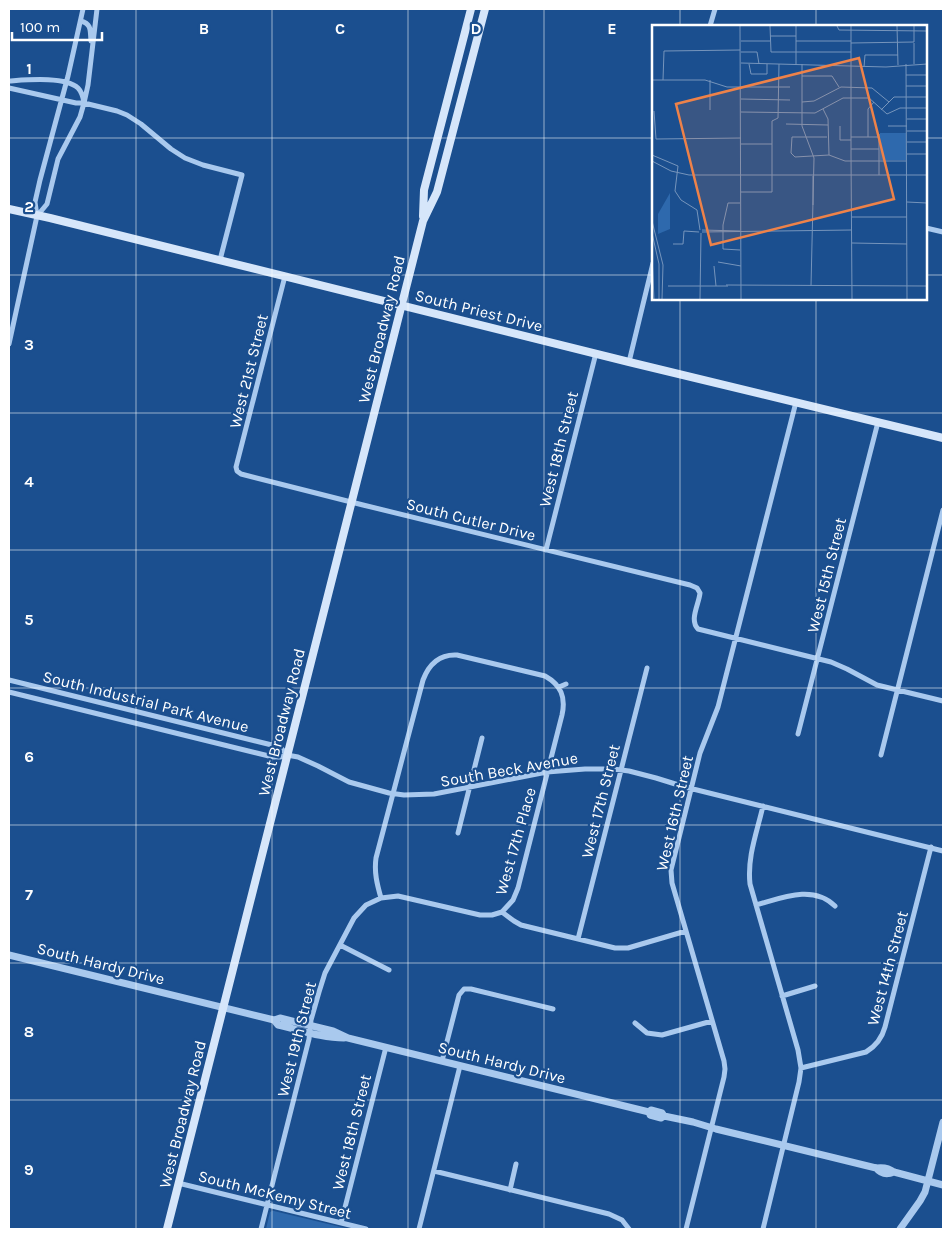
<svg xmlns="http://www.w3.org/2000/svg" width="952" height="1238" viewBox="0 0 952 1238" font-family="Karla,sans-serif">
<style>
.green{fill:#2e69ad}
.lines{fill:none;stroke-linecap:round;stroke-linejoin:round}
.minor{stroke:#a9c9ee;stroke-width:5}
.tertiary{stroke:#a9c9ee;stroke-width:7}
.secondary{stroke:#d6e6fa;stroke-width:8}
.grid{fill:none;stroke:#fff;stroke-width:1;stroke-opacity:0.55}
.labels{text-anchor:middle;stroke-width:4.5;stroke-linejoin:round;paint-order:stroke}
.street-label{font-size:16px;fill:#fff;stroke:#1b4f8f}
.inset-road{fill:none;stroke:#7695bc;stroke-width:1}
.view{fill:#ee8249;fill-opacity:0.15;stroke:#ee8249;stroke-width:2.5}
.inset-edge{fill:none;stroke:#fff;stroke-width:2.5}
.grid-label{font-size:16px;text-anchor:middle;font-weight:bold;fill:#fff;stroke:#1b4f8f;stroke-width:4.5;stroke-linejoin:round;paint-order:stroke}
</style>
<rect width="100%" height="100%" fill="#1b4f8f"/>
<path class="green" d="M 272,1211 L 274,1211 L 349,1229 L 266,1229 L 270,1212 Z"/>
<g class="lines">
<path class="minor" d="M 81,21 C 92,24 90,31 91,41
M 710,26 L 715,9
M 9,81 C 25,80 65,76 78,88 C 82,92 83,97 84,102
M 9,88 L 76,103 L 84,103 L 117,111 L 127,115 L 141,124 L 171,149 L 185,158 L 203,165 L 242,175 L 220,260
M 37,216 L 47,204 L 58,159 L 80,117 L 84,103 L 88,85 L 97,9
M 926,228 L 943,232
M 285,276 L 236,467 L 237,471 L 241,474 L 363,505 L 690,585 L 697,588 L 700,593 C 699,604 689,620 698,629 L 831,662 L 847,669 L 877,685 L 943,701
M 9,344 L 37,216 L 35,202 L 40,180 L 68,76 L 83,9
M 629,362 L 653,263
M 546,550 L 596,353
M 9,680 L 276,746 L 282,749 L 287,755
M 559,687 L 566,684
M 9,692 L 273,757 L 280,757 L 287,755
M 798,734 L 878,422
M 287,755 L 298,757 L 318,766 L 349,782 L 389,793 L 404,795 L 434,794 L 547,772 L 585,769 L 613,769 L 629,771 L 656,778 L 685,787 L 943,851
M 881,755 L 943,510
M 458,833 L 482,738
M 381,898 C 377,884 374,872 376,858 L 423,680 C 429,664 439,654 457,655 L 545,676 C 561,685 566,697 562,715 L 518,888 L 513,900 L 502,912
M 756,905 C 781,898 813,884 835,906
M 578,939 L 647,668
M 340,945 L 389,970
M 782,996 L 815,986
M 635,1023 L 647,1033 L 662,1035 L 712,1021
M 442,1061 L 459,995 L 464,989 L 471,989 L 553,1009
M 801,1068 L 866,1052 C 876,1046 882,1038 885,1027 L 931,847
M 434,1171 L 609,1214 L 622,1220 L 629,1229
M 178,1183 L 366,1229
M 510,1190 L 516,1164
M 341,1223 L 386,1047
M 261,1229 L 309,1039 L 311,1020 L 319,992 L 325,973 L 354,918 L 366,905 L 381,898 L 398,896 L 480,915 L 492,915 L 502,912 L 514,921 L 521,925 L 615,948 L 628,948 L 686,931
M 419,1229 L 460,1066
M 686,1229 L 724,1077 L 725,1069 L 724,1061 L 672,883 L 671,870 L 700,753 L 718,707 L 796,402
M 763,1229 L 799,1082 L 801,1068 L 798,1050 L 750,884 C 747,857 757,832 763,806"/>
<path class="tertiary" d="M 9,955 L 274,1020 L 278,1025 C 300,1030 322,1038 344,1038
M 274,1020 L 280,1018 L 333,1031 L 348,1038 L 649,1112 L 650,1115 L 661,1118 L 664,1116 L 693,1122 L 716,1129 L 876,1168 C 883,1167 889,1168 894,1172 L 943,1185
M 649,1112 L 651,1110 L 662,1113 L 664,1116
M 876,1168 C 881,1174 887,1175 894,1172
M 900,1229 L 920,1201 L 925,1192 L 943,1122"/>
<path class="secondary" d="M 9,209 L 50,218 L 629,362 L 943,438
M 423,216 L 424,190 L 471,9
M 167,1229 L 423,221 L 437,192 L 485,9"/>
</g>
<path class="grid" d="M 136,9 L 136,1229M 272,9 L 272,1229M 408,9 L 408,1229M 544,9 L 544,1229M 680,9 L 680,26M 816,9 L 816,26M 9,138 L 653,138M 926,138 L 943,138M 9,275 L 653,275M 926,275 L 943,275M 680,299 L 680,1229M 816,299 L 816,1229M 9,413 L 943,413M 9,550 L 943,550M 9,688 L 943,688M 9,825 L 943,825M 9,963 L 943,963M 9,1100 L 943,1100"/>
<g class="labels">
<g class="street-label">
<text transform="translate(479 310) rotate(14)" y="6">South Priest Drive</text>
<text transform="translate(381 329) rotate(-76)" y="6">West Broadway Road</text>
<text transform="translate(248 371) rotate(-76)" y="6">West 21st Street</text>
<text transform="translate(558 449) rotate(-76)" y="6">West 18th Street</text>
<text transform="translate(471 519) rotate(14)" y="6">South Cutler Drive</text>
<text transform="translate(826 575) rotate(-76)" y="6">West 15th Street</text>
<text transform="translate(146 701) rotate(14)" y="6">South Industrial Park Avenue</text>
<text transform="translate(281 722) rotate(-76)" y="6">West Broadway Road</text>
<text transform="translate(509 769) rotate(-10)" y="6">South Beck Avenue</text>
<text transform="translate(600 801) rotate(-76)" y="6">West 17th Street</text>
<text transform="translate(674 813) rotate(-77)" y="6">West 16th Street</text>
<text transform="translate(515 841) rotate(-74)" y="6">West 17th Place</text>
<text transform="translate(101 963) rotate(14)" y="6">South Hardy Drive</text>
<text transform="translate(887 968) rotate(-75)" y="6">West 14th Street</text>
<text transform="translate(296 1039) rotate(-76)" y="6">West 19th Street</text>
<text transform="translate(502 1062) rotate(14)" y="6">South Hardy Drive</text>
<text transform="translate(182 1114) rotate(-76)" y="6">West Broadway Road</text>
<text transform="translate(351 1132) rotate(-76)" y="6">West 18th Street</text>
<text transform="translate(275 1194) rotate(14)" y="6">South McKemy Street</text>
</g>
</g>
<g transform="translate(652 25)">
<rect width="275" height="275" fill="#1b4f8f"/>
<path d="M 228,108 L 254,108 L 254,135 L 228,135 ZM 18,168 L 18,204 L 6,209 L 6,189 Z" fill="#2e69ad"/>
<path class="inset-road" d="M 88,1 L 89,274M 118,1 L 119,27 L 199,27M 144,1 L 144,39M 185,1 L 187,5 L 275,6M 199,1 L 199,130M 245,1 L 246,40M 262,1 L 262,17M 118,11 L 144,11M 89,16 L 118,16M 144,16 L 199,16M 199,18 L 262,17M 262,18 L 262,39M 89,27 L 105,27 L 107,39M 89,38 L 234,42 L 275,39M 97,39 L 99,49 L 115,49 L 115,39M 150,39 L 150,101 L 162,133 L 159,261M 254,39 L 255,274M 212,42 L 213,30 L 246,30M 254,50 L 275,50M 150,51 L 180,51 L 187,62M 0,55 L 53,55 L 75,62 L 138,62M 11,55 L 12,26 L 88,25M 254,61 L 275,61M 89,74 L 138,75M 150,77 L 162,76 L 189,62 L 220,63 L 237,77M 171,84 L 176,94 L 177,130M 58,85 L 58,55M 229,85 L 242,72 L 275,72M 2,86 L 4,114 L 89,113M 89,87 L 163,88 L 191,73 L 217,73 L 235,89 L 248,83 L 275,83M 255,94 L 275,94M 134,99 L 176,100M 188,101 L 188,115 L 199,115M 236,101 L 255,101M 255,106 L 275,106M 227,109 L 227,150M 140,112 L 139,128 L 143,132 L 177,130 L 193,136 L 254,136M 140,112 L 175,112M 199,112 L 227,112M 216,112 L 216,84 L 222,77M 255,117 L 275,117M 89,119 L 120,119M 199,124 L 227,124M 255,129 L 275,129M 0,130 L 26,141 L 23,166 L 29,175 L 45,185 L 48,205M 199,130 L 200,274M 0,136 L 19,146 L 37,150 L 275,150M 161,151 L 161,180M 89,167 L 120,167 L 120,96 L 126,93 L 127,39M 255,177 L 275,178M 200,192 L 255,192M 0,196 L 11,240 L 10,274M 50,205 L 88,206M 50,207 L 200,205M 0,208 L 7,239 L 7,274M 200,218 L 255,219M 21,219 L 31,219 L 32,206 L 47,207M 88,225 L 71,224 L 71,200 L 76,178 L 88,178M 0,230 L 2,274M 66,237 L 89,241M 62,241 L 64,261M 74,260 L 275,261M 16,261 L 76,261M 48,274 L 49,208"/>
<path class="view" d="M 207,33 L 242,174 L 59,220 L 24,79 Z"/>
<rect width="275" height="275" class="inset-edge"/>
</g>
<g class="grid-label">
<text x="204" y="34">B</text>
<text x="340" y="34">C</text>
<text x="476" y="34">D</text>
<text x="612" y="34">E</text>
<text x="29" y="74">1</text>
<text x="29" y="212">2</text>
<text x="29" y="350">3</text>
<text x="29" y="487">4</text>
<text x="29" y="625">5</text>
<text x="29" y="762">6</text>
<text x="29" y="900">7</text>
<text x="29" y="1037">8</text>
<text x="29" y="1175">9</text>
</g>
<rect width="952" height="1238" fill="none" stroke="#ffffff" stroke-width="20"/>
<path d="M12 32v8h90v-8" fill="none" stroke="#ffffff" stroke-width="2.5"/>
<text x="20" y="32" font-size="15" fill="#ffffff" stroke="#1b4f8f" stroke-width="4" paint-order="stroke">100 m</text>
</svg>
